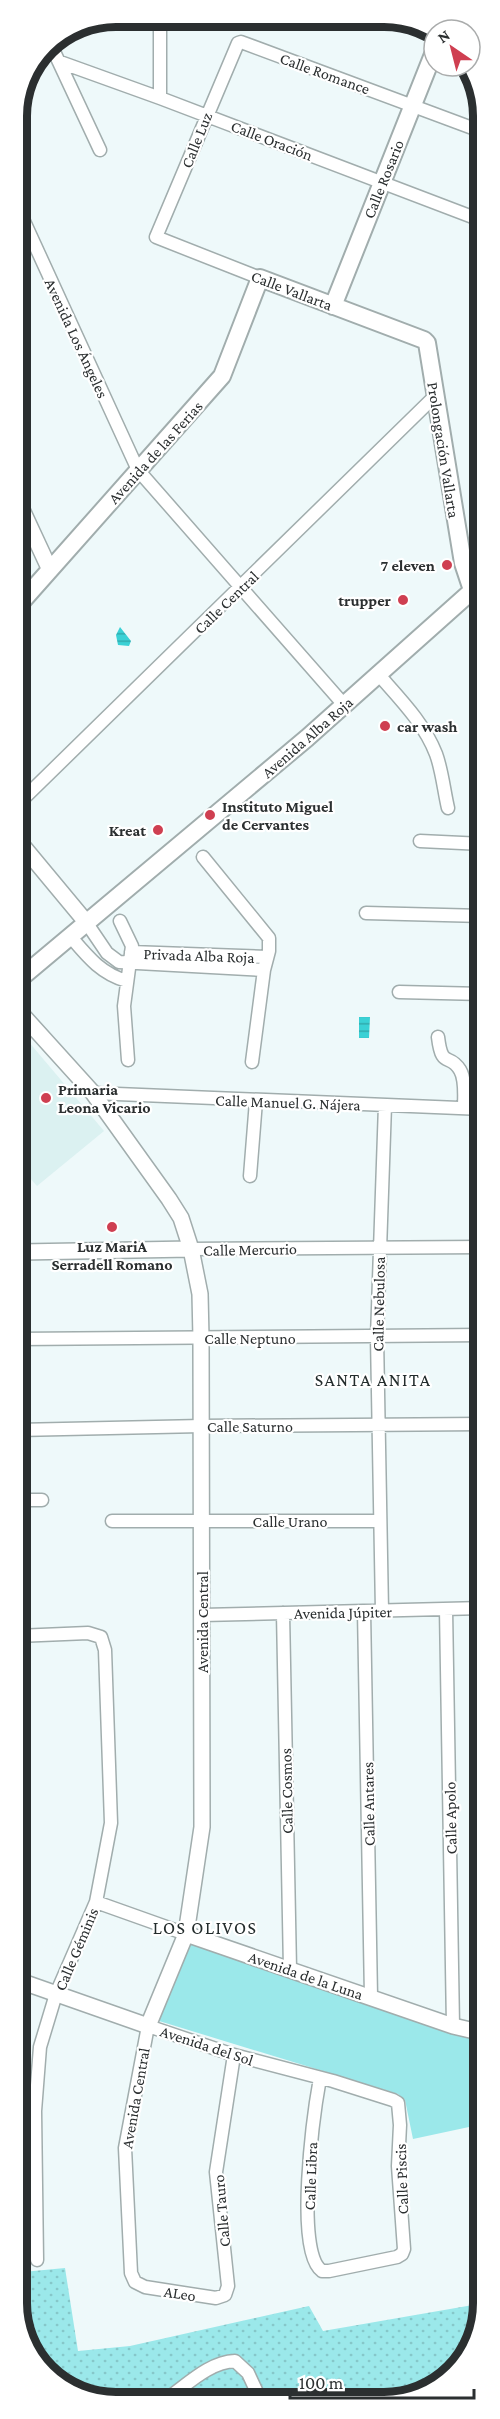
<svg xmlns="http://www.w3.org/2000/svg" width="500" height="2419" viewBox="0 0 500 2419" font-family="'Crimson Pro',serif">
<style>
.built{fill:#dbf1f1}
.grass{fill:url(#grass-dots)}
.green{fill:#9be8ea}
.water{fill:url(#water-rules)}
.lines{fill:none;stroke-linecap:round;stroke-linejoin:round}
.minor-casing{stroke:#a1adad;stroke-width:15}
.tertiary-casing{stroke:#a1adad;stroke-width:18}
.secondary-casing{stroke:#a1adad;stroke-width:20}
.minor{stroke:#fff;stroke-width:12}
.tertiary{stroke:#fff;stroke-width:15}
.secondary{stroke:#fff;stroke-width:16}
.poi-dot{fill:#cf3f51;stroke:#fff;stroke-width:2}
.labels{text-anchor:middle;stroke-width:4.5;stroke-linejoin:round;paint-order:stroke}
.street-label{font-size:16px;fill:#2b2f30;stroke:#fff}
.poi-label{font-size:16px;font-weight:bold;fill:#2b2f30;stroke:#fff;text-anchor:end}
.neighbourhood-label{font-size:18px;letter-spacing:1.5px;fill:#232c2c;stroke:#fff}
.rim{fill:none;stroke:#2b2f30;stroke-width:8}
</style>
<defs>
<pattern id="grass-dots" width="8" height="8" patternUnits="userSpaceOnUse" patternTransform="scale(1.5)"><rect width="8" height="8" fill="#9be8ea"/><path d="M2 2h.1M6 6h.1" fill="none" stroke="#86c7c9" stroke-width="1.8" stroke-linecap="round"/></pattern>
<pattern id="water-rules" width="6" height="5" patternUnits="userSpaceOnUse" patternTransform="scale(1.5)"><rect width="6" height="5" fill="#3ad1d5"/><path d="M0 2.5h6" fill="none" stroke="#31aaad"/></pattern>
</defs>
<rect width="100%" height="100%" fill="#eef9fa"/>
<path class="built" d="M 17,540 L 31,571 L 17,587 Z
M 17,1028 L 104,1131 L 37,1186 L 23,1170 L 17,1174 Z"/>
<path class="grass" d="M 17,2224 L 23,2272 L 65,2268 L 78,2351 L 130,2346 L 309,2306 L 323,2331 L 473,2305 L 478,2321 L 455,2373 L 396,2402 L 96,2401 L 41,2369 L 17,2315 Z"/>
<path class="green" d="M 191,1941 L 482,2039 L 477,2062 L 483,2089 L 483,2124 L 413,2139 L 405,2100 L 398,2094 L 159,2021 Z"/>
<path class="water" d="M 120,627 L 131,641 L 129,646 L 118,645 L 116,635 Z
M 359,1017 L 370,1017 L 369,1038 L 359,1038 Z"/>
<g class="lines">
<defs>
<path id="minor" d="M 160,23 L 160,98
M 50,43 L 100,150
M 60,62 L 160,98 L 483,221
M 17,206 L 138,470 L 345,706
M 260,278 L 156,237 L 238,43 L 241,42 L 483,132
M 379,675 C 400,699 424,723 436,754 C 442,770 444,791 448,808
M 17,805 L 434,397
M 420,841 L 483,844
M 203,857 L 269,938 L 269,951 L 264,970 L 252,1062
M 366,913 L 483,916
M 120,921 L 132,946 L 124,1006 L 128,1060
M 86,922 L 107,953 L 119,962 L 264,970
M 70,936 C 87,956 101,974 127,981
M 131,952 L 267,957
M 399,992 L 483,994
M 438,1037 C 442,1070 449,1052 460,1070 C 466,1080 464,1097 464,1108
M 93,1093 L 483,1109
M 250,1176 L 256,1101
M 191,1249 L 483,1247
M 17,1339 L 483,1335
M 17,1430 L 202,1426 L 483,1424
M 17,1500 L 42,1500
M 112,1521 L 379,1521
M 446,1609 L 453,2026
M 364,1611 L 371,1997
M 382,1611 L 377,1337 L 385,1105
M 283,1613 L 290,1969
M 202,1615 L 483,1608
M 17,1636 L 88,1633 L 101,1637 L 105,1650 L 111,1823 L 96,1902 L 56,1994 L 40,2047 L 35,2111 L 37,2260
M 17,1684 L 21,1814 L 17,1830
M 96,1902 L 186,1934
M 234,2055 L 216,2172 L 228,2286 L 225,2295 L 216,2298 L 145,2287 L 135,2282 L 131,2273 L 125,2148 L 148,2026 L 234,2055 L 333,2081 L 393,2100 L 398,2103 L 400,2125 L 398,2166 L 404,2249 L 402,2254 L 397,2257 L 329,2271 L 322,2271 C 294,2252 314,2111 320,2078
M 168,2401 L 172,2395 C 191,2381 211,2362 235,2361 L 248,2373 L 261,2401"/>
<path id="tertiary" d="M 17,499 L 50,570
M 17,839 L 86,922
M 17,1009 L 93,1093 L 169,1199 L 181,1218 L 191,1249 L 200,1294 L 201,1338 L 202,1827 L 186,1934 L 148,2026 L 17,1980
M 17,1248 L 21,1252 L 191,1249
M 186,1934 L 453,2026 L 483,2033"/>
<path id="secondary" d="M 333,306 L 434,52
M 17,607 L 222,376 L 260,278 L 424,340 L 427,343 L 463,563 L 472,590 L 483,611
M 17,981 L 307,738 L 483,581"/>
</defs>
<use href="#minor" class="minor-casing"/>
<use href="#tertiary" class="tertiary-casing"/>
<use href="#secondary" class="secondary-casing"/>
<use href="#minor" class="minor"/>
<use href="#tertiary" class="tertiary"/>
<use href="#secondary" class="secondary"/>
</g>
<g class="poi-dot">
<circle cx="447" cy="565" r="6"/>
<circle cx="403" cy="600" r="6"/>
<circle cx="385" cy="726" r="6"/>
<circle cx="210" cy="815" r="6"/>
<circle cx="158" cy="830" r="6"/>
<circle cx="46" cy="1098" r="6"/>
<circle cx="112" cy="1227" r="6"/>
</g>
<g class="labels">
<g class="street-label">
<text transform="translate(325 73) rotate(20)" y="6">Calle Romance</text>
<text transform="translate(196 140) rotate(-68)" y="6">Calle Luz</text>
<text transform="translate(272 140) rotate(21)" y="6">Calle Oración</text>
<text transform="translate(383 179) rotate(-68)" y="6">Calle Rosario</text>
<text transform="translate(292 290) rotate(21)" y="6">Calle Vallarta</text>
<text transform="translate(77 338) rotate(65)" y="6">Avenida Los Ángeles</text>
<text transform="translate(444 450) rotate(81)" y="6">Prolongación Vallarta</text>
<text transform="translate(155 452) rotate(-48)" y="6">Avenida de las Ferias</text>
<text transform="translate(226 602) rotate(-44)" y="6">Calle Central</text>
<text transform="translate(307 737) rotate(-41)" y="6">Avenida Alba Roja</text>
<text transform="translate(199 955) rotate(2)" y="6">Privada Alba Roja</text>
<text transform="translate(288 1102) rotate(2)" y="6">Calle Manuel G. Nájera</text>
<text transform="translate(250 1249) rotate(-1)" y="6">Calle Mercurio</text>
<text transform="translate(378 1304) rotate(-89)" y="6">Calle Nebulosa</text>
<text x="250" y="1344">Calle Neptuno</text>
<text x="250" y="1432">Calle Saturno</text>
<text x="290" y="1527">Calle Urano</text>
<text transform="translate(343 1612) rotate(-1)" y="6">Avenida Júpiter</text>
<text transform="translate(202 1622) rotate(-90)" y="6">Avenida Central</text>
<text transform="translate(286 1791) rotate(-91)" y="6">Calle Cosmos</text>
<text transform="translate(368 1804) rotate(-91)" y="6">Calle Antares</text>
<text transform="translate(450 1818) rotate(-91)" y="6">Calle Apolo</text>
<text transform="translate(76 1949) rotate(-67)" y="6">Calle Géminis</text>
<text transform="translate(306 1975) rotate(19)" y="6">Avenida de la Luna</text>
<text transform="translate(207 2045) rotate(18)" y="6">Avenida del Sol</text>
<text transform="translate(135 2098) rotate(-80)" y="6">Avenida Central</text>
<text transform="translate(310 2176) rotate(-88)" y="6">Calle Libra</text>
<text transform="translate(401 2179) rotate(-92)" y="6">Calle Piscis</text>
<text transform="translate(221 2211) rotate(-95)" y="6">Calle Tauro</text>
<text transform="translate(180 2293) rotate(9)" y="6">ALeo</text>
</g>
<g class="poi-label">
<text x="435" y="571">7 eleven</text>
<text x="391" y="606">trupper</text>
<text x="397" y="732" text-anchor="start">car wash</text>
<text x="222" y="812" text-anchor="start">Instituto Miguel<tspan x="222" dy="18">de Cervantes</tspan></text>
<text x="146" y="836">Kreat</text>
<text x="58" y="1095" text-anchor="start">Primaria<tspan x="58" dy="18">Leona Vicario</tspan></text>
<text x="112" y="1252" text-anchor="middle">Luz MariA<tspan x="112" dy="18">Serradell Romano</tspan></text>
</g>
<g class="neighbourhood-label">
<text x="373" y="1386">SANTA ANITA</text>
<text x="205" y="1934">LOS OLIVOS</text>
</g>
</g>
<path d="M0 0H500V2419H0ZM116 27H384A89 89 0 0 1 473 116V2303A89 89 0 0 1 384 2392H116A89 89 0 0 1 27 2303V116A89 89 0 0 1 116 27Z" fill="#fff" fill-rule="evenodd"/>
<path class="rim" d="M116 27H384A89 89 0 0 1 473 116V2303A89 89 0 0 1 384 2392H116A89 89 0 0 1 27 2303V116A89 89 0 0 1 116 27Z"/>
<g transform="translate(452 48) rotate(325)"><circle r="28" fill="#ffffff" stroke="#aaacac" stroke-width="1.5"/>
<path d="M0-4.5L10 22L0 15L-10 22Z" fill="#cf3f51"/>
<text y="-9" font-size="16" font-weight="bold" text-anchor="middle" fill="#2b2f30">N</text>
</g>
<path d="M290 2389v9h184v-9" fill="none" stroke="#2b2f30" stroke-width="3"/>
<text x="299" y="2389" font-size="18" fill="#2b2f30" stroke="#ffffff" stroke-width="4.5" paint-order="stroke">100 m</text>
</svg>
